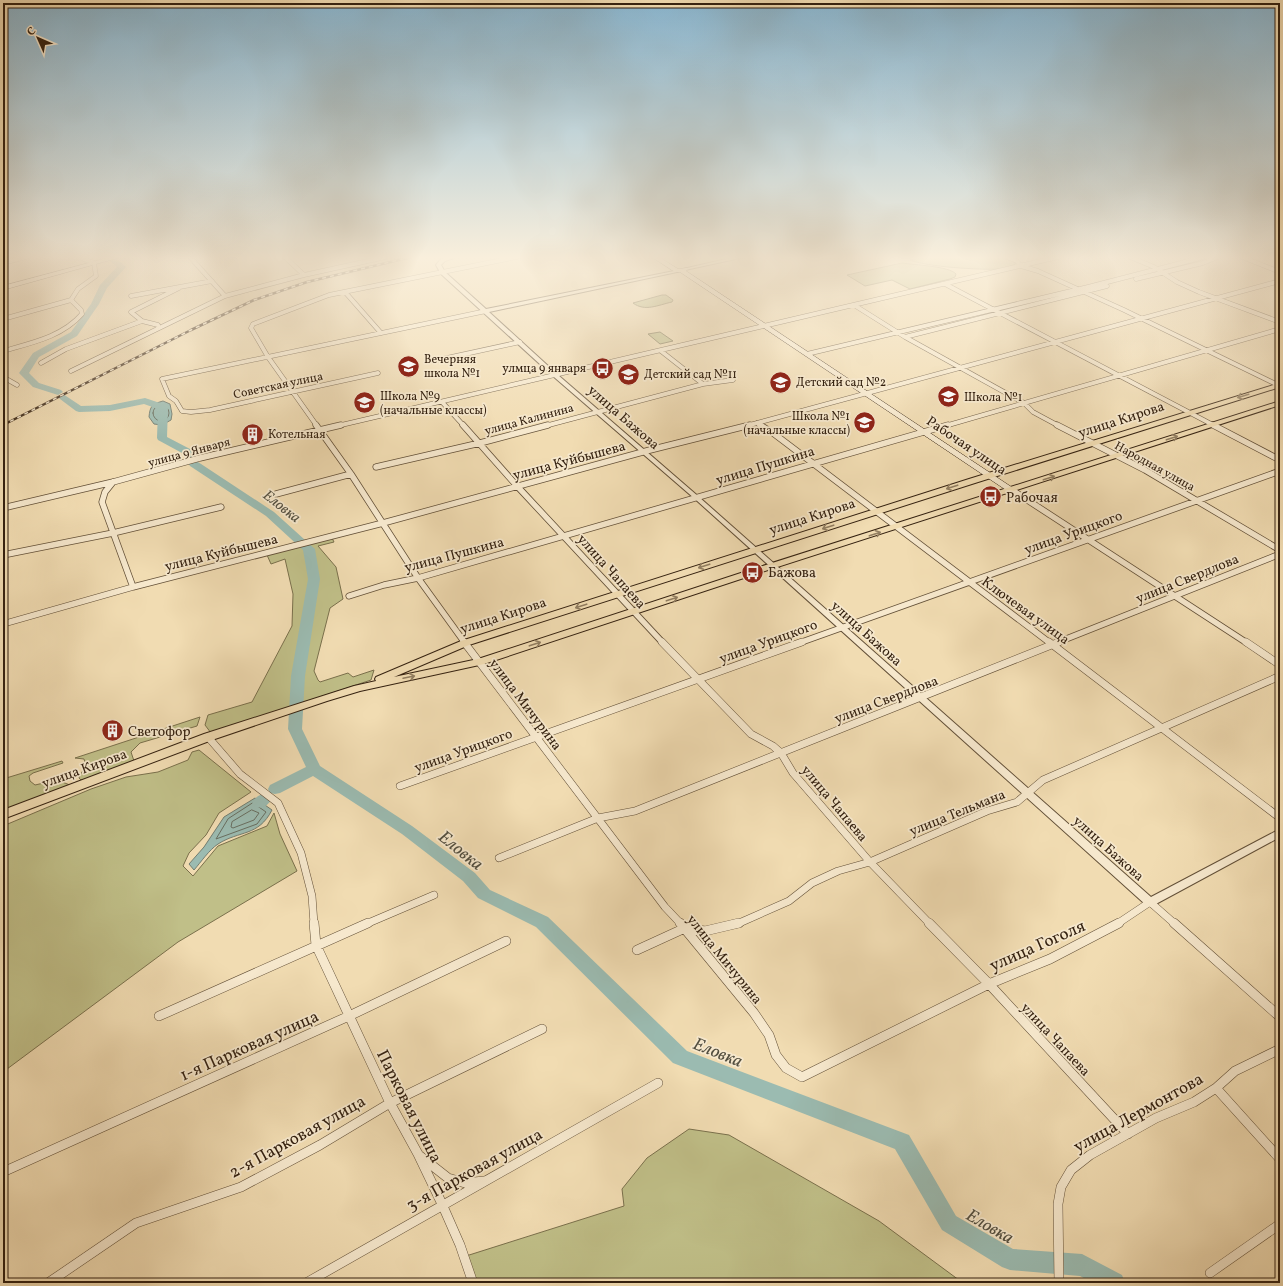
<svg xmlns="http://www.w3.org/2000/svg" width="1283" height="1286" viewBox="0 0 1283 1286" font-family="Vollkorn,serif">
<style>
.green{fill:#c0bf88;stroke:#7a704c}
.water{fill:#9bbbb1;stroke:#727d71}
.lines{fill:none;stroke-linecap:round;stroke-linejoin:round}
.shore{stroke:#686e60;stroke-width:1}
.river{fill:#9bbbb1;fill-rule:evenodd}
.minor-far3-casing{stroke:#635038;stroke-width:5}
.minor-far2-casing{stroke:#635038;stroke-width:7}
.minor-far1-casing{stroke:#635038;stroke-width:8}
.minor-casing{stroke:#635038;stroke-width:10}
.tertiary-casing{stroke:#635038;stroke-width:2}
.secondary-casing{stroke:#342110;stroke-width:1}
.primary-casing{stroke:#342110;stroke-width:2}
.minor-far3{stroke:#f6e8cd;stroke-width:4}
.minor-far2{stroke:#f6e8cd;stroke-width:5.5}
.minor-far1{stroke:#f6e8cd;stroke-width:7}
.minor{stroke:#f6e8cd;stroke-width:9}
.tertiary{fill:#f6e8cd;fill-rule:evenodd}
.secondary{fill:#f6e8cd;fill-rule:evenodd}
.primary{fill:#f1dcb2;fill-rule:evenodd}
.rail-casing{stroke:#342110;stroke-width:2.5}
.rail{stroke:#f6e8cd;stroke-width:1.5;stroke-dasharray:4;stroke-linecap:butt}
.oneway{stroke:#927e61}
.labels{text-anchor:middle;stroke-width:3.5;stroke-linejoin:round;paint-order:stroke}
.far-poi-label{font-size:12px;fill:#342110;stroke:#f6e8cd;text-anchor:start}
.far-street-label{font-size:12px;fill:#342110;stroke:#f6e8cd}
.street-label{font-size:14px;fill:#342110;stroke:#f6e8cd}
.poi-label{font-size:14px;fill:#342110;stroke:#f6e8cd;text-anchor:start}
.water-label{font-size:15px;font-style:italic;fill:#534f40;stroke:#f6e8cd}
.near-street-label{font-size:17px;fill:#342110;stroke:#f6e8cd}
.near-water-label{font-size:18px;font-style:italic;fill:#534f40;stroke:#f6e8cd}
</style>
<rect width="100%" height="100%" fill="#f1dcb2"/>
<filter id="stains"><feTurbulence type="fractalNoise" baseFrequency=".005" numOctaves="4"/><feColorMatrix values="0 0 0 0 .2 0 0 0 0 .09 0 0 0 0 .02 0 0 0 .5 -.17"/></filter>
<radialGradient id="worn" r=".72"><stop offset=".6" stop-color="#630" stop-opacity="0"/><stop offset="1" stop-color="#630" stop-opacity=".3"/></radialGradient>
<path class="green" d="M 922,257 L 1002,257 L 1017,263 C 1012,266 1005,269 999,269 C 980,270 927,267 910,260 Z
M 902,263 C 914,265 949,266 956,274 L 955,277 L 950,279 L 910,289 L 892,280 L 865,286 L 847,275 Z
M 662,295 L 666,295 L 673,300 L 672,302 C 658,305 645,312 633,303 Z
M 660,332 L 673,341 L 660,344 L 648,334 Z
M 332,538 L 334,542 L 318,546 L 336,567 L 343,599 L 330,608 L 314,671 L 318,680 L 320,682 L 348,673 L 353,677 L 374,670 L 371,680 L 211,733 L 205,725 L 208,715 L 252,702 L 292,626 L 293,594 L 285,559 L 271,564 L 267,555 Z
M 200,717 L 197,726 L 140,743 L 131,752 L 134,761 L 88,779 L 81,780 L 79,778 L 80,775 L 86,766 L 84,759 L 75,758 Z
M 199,750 L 251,792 L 219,813 L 206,835 L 189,853 L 183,866 L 193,876 L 218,846 L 267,826 L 274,813 L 280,834 L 297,871 L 178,942 L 3,1072 L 3,826 L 91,789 L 126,777 L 158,772 L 188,760 L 192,752 Z
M 62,761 L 63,763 L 33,773 L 29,776 L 30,781 L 35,785 L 57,780 L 70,785 L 3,812 L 3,779 Z
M 689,1129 L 729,1135 L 879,1221 L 963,1283 L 476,1283 L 466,1256 L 624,1206 L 622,1189 L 647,1158 Z"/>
<path class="water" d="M 163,401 L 170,404 L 172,414 L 171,420 L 162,425 L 154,424 L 149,417 C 150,406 152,404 163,401 Z
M 255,798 L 272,810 C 258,837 240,830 218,844 C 209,850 201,862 194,870 L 189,864 L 204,847 L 224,817 Z"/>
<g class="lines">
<path class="shore" d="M153 413a8 8 0 1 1 16 0a8 8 0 1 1-16 0Z
M 253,803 L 266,812 L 257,824 L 216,839 L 228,819 Z
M 252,810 L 259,813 L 254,820 L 233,828 L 231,827 L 232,822 Z"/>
<path class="river" d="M 105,257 L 114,257 L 126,267 L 107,288 L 99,304 L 77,336 L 39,357 L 29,373 L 39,383 L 61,390 L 63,392 L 58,395 L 33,387 L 19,373 L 33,353 L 71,332 L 91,304 L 100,285 L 117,267 Z
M 63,394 L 81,406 L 110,405 L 145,398 L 166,405 L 168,407 L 167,437 L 190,449 L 198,462 L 274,512 L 315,549 L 320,579 L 305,676 L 302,729 L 320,766 L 412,826 L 475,873 L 490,890 L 548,917 L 687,1051 L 909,1135 L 956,1216 L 1013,1249 L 1082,1254 L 1122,1275 L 1125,1283 L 1093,1283 L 1080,1276 L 1010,1270 L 1002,1267 L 942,1230 L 895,1149 L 673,1063 L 536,927 L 478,898 L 463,881 L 402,834 L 313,776 L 280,793 L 275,794 L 270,793 L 268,789 L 270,785 L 306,767 L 288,729 L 291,676 L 308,579 L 303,550 L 266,516 L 190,466 L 182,453 L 158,440 L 157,438 L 158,409 L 144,404 L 110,411 L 79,412 L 76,411 L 60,399 L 58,397 Z
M 264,794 L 269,795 L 272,799 C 267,806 263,809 255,807 L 252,803 C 255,798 258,795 264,794 Z"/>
<defs>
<path id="minor-far3" d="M 190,257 L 225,296
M 285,257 L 304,275
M 1007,257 L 1017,261 L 1021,266 L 1038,271 L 1124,310 L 1280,386
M 1130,257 L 1154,267 L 1177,282 L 1199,292 L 1280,322
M 1242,257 L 1280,272
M 3,263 L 26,257
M 1136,279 L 1203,263 L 1218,257
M 945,284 L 1215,426
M 345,292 L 381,333
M 131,296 L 212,281
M 71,300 L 78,289 L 96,276 L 94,263 L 79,257
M 854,305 L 905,337 L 1024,403 L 1033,412 L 1059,426
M 3,319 L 71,300
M 158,327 L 158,325 L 142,321 L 131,312 L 179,288
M 905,337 L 1107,286
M 3,351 C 31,343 62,337 82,314 L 81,310 L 71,300
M 661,351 L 703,384
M 807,354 L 1088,287 L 1204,257
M 433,361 L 520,342
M 41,363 L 66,349 L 142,321
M 71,371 L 225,296 L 304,275 L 386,257
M 378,373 L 210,410 L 191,412 L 182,411 L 176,401 L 169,396 L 162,379 L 486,311
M 3,377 L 17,385
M 442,402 L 464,426
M 757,423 L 762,426
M 317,426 L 268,357 L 251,328 L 253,324 L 329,295 L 517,257
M 337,426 L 1058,257
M 545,426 L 703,384 L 733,380
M 746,426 L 1280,281
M 945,426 L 1280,329"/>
<path id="minor-far2" d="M 316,425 L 351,474 L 418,578 L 465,643
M 463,425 L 517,486 L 663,643
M 760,425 L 773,433 L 1050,643
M 1057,425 L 1145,470 L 1280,550
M 1213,425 L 1280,460
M 376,467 L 480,443 L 548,425
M 113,482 L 105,492 L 102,502 L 133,587
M 1012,490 L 1247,643
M 276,494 L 351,474
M 3,508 L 113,482 L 200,458 L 341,425
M 3,555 L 113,533 L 221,507
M 349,596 L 384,585 L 418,578 L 948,425
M 3,624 L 133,587 L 383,523 L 650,450 L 750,425
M 799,643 L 1280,471
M 1056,643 L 1280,554"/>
<path id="minor-far1" d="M 464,642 L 665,907 L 681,924
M 662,642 L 751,734 L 773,746 L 781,753 L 793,773 L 870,862 L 930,924
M 1049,642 L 1280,818
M 1246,642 L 1280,665
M 208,737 L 240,774 L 278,803 L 301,853 L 312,896 L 314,924
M 400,786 L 802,642
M 499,858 L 598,818 L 635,811 L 1059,642
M 366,924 L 434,895
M 737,924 L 789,901 L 812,883 L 838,871 L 870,862 L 987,811 L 1017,802 L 1043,780 L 1280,676
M 1117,924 L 1150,902 L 1175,924"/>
<path id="minor" d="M 314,923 L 316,945 L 390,1103 L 418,1154 L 442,1204 L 460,1245 L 473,1283
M 680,923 L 754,1013 L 769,1035 L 776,1055 L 786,1068 L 802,1077 L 989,984 L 1050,959 L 1119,923
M 929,923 L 989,984 L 1128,1134
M 1174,923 L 1280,1017
M 637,950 L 685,928 L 705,931 L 739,923
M 159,1016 L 368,923
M 1216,1088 L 1280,1159
M 420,1156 L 448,1178 L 465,1183 L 484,1181
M 3,1172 L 349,1016 L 506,941
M 1210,1273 L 1280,1224
M 48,1283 L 136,1223 L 241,1187 L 320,1145 L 390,1103 L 542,1029
M 306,1283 L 658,1083
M 1059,1283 L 1058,1204 L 1061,1187 L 1071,1170 L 1090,1155 L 1156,1118 L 1194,1102 L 1216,1088 L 1235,1071 L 1280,1049"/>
<path id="tertiary" d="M 448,257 L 457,257 L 445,261 L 441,265 L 445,272 L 486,309 L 679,270 L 679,271 L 677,272 L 489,312 L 558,375 L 699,497 L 1151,897 L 1280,829 L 1280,837 L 1154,905 L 1150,906 L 1146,905 L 695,499 L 554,377 L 441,274 L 436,265 L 441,259 Z
M 735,257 L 745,257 L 685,270 L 683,269 Z"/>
<path id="secondary" d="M 111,257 L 121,257 L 3,290 L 3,286 Z
M 652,257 L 659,257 L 678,269 L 687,268 L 688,269 L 686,271 L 1016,490 L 1015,492 L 1009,492 L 680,272 L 675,272 Z"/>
<path id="primary" d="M 1280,383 L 1280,387 L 975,483 L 469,645 L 394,677 L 478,659 L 750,570 L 1280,401 L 1280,405 L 756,574 L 484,664 L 360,691 L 327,701 L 212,740 L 3,819 L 3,810 L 204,734 L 354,686 L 376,681 L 375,679 L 376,677 L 461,641 L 969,479 Z"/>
</defs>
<use href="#minor-far3" class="minor-far3-casing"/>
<use href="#minor-far2" class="minor-far2-casing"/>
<use href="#minor-far1" class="minor-far1-casing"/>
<use href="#minor" class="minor-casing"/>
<use href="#tertiary" class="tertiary-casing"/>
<use href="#secondary" class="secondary-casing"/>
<use href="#primary" class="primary-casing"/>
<use href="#minor-far3" class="minor-far3"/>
<use href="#minor-far2" class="minor-far2"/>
<use href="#minor-far1" class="minor-far1"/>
<use href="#minor" class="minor"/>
<use href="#tertiary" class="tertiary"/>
<use href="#secondary" class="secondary"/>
<use href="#primary" class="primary"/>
<defs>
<path id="rail" d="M 3,425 L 191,330 L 254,300 L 307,282 L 411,257"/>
</defs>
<use href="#rail" class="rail-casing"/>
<use href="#rail" class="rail"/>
</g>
<defs><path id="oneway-shaft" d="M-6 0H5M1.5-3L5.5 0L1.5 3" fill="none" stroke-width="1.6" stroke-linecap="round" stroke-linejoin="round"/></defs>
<g class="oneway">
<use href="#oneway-shaft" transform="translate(1243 396) rotate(163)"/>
<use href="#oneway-shaft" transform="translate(1172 438) rotate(-18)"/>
<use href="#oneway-shaft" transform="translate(1049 478) rotate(-18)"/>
<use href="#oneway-shaft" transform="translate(952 487) rotate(162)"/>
<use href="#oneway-shaft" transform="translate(828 527) rotate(162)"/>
<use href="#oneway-shaft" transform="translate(875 534) rotate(-18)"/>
<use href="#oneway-shaft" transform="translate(704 566) rotate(162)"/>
<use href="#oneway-shaft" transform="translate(672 599) rotate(-18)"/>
<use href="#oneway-shaft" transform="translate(581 606) rotate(162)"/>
<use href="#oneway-shaft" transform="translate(535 644) rotate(-18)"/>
<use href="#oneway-shaft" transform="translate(409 677) rotate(-12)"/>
</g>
<linearGradient id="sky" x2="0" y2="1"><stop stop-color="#89b7d2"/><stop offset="0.59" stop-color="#f9efdc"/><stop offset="1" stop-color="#f9efdc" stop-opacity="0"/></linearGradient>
<rect width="1283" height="437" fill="url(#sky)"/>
<defs>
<symbol id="school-disc" viewBox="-11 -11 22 22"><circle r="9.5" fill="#8f2418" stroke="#f6e8cd"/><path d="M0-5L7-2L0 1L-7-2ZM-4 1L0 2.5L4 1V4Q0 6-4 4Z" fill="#fff"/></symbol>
<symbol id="bus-disc" viewBox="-11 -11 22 22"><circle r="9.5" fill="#8f2418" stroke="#f6e8cd"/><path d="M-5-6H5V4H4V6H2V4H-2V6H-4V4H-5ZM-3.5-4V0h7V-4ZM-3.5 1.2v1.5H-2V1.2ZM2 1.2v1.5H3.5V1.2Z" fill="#fff"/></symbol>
<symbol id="building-disc" viewBox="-11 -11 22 22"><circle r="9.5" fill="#8f2418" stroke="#f6e8cd"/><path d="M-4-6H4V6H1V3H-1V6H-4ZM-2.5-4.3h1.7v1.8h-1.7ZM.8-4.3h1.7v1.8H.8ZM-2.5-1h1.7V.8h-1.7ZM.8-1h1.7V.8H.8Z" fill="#fff"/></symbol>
</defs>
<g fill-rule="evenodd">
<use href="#school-disc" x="396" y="354" width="25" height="25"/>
<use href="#bus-disc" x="590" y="356" width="25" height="25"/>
<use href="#school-disc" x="616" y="362" width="25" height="25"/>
<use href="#school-disc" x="768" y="370" width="25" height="25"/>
<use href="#school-disc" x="936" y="384" width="25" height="25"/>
<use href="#school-disc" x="352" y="390" width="25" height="25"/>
<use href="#school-disc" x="852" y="410" width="25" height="25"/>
<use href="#building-disc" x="240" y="422" width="25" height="25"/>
<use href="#bus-disc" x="978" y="484" width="25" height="25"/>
<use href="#bus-disc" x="740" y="560" width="25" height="25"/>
<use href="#building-disc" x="100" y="718" width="25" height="25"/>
</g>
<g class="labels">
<g class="far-poi-label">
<text x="424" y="363">Вечерняя<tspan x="424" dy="14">школа №1</tspan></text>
<text x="586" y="372" text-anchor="end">улмца 9 января</text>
<text x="644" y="378">Детский сад №11</text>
<text x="796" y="386">Детский сад №2</text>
<text x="380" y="400">Школа №9<tspan x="380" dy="14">(начальные классы)</tspan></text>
<text x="964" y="401">Школа №1</text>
<text x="850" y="420" text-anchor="end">Школа №1<tspan x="850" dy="14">(начальные классы)</tspan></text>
<text x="268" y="438">Котельная</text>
</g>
<g class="far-street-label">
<text transform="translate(278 385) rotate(-12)" y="4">Советская улица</text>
<text transform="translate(529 419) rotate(-15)" y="4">улица Калинина</text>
<text transform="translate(189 452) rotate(-15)" y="4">улица 9 Января</text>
<text transform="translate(1155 466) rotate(29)" y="4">Народная улица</text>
</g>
<g class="street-label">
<text transform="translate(624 417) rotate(41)" y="5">улица Бажова</text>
<text transform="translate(1121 419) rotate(-18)" y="5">улица Кирова</text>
<text transform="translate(967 445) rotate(34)" y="5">Рабочая улица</text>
<text transform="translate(569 460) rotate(-15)" y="5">улица Куйбышева</text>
<text transform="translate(765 465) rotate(-17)" y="5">улица Пушкина</text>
<text transform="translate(812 516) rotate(-18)" y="5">улица Кирова</text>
<text transform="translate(1073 532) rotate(-20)" y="5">улица Урицкого</text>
<text transform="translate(221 552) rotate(-14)" y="5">улица Куйбышева</text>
<text transform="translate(454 554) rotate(-15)" y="5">улица Пушкина</text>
<text transform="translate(612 571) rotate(48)" y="5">улица Чапаева</text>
<text transform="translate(1187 578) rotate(-22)" y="5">улица Свердлова</text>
<text transform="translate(1026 610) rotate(36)" y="5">Ключевая улица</text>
<text transform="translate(503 615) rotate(-18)" y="5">улица Кирова</text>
<text transform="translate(867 633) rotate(42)" y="5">улица Бажова</text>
<text transform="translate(768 641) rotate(-20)" y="5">улица Урицкого</text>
<text transform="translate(886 699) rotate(-21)" y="5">улица Свердлова</text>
<text transform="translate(526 704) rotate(53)" y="5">улица Мичурина</text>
<text transform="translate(463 750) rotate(-20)" y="5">улица Урицкого</text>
<text transform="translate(84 768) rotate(-20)" y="5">улица Кирова</text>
<text transform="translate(835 803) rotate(50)" y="5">улица Чапаева</text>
<text transform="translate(957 812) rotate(-22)" y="5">улица Тельмана</text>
<text transform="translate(1109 848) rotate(42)" y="5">улица Бажова</text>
<text transform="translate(725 959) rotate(51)" y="5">улица Мичурина</text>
<text transform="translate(1056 1039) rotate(47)" y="5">улица Чапаева</text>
</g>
<g class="poi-label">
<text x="1006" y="502">Рабочая</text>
<text x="768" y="577">Бажова</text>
<text x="128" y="736">Светофор</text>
</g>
<g class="water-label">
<text transform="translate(282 506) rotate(38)" y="5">Еловка</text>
</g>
<g class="near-street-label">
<text transform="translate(1037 945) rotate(-24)" y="6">улица Гоголя</text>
<text transform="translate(249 1045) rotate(-24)" y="6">1-я Парковая улица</text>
<text transform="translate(410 1106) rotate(63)" y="6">Парковая улица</text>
<text transform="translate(1138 1112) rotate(-29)" y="6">улица Лермонтова</text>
<text transform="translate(297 1136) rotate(-29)" y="6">2-я Парковая улица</text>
<text transform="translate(474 1169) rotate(-29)" y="6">3-я Парковая улица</text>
</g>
<g class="near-water-label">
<text transform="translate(461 850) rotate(39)" y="6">Еловка</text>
<text transform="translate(718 1052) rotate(22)" y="6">Еловка</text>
<text transform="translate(990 1226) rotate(30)" y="6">Еловка</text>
</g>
</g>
<rect width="1283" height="1286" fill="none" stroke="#f1dcb2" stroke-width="16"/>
<rect x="4" y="4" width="1275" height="1278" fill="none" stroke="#342110" stroke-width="2"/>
<rect x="8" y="8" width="1267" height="1270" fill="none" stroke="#342110"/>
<g transform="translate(38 38) rotate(315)" stroke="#f6e8cd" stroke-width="3" paint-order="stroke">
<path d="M0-3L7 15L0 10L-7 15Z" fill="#342110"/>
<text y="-6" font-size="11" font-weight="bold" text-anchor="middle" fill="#342110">С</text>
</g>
<rect width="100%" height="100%" filter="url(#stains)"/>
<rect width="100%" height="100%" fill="url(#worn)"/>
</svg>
